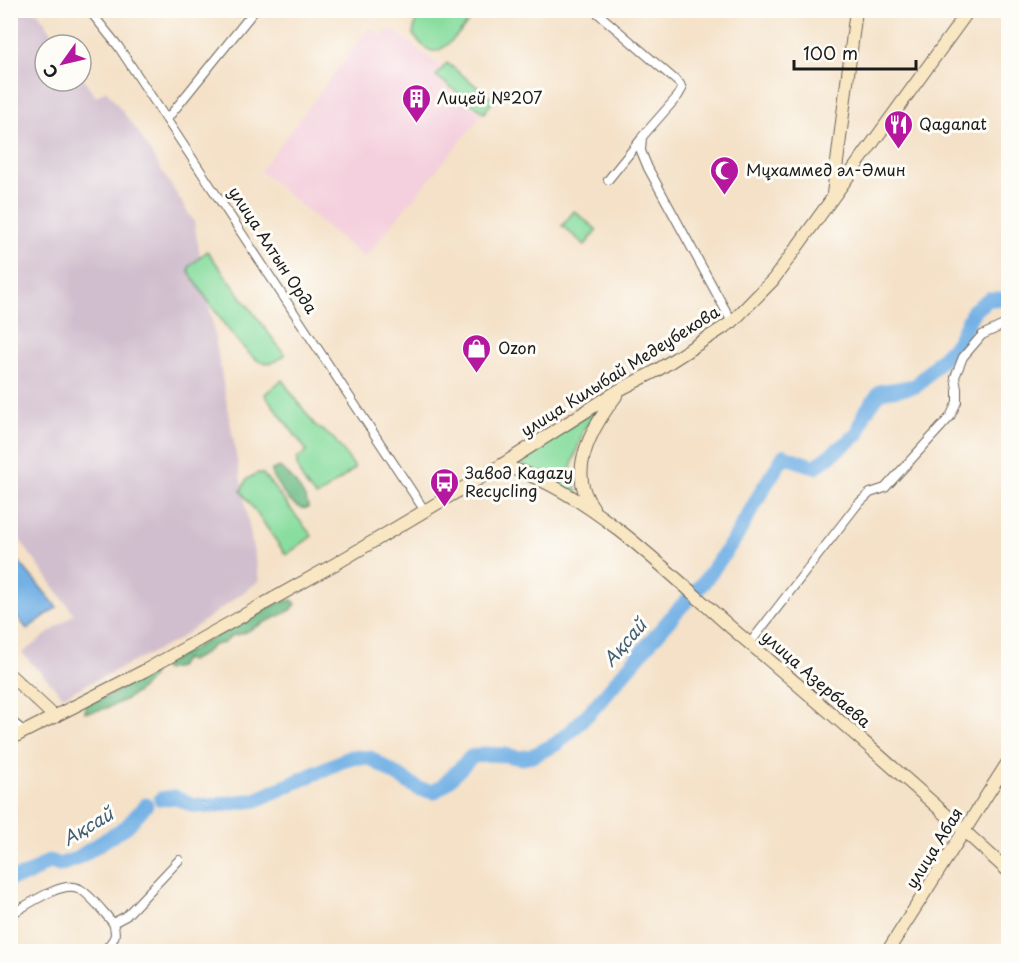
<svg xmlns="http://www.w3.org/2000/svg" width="1019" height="962" viewBox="0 0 1019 962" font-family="'Playpen Sans',sans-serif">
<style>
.built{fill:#f4cfdd}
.industrial{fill:#d0bdcd}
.green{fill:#88dd9f;stroke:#527c5e;stroke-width:1.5}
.forest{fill:#6ebc86;stroke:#456c51;stroke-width:1.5}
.water{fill:#73b1e5;stroke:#486680;stroke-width:1.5}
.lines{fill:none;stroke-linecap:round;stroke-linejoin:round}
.river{stroke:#73b1e5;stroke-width:15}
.street-casing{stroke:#686158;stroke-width:10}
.secondary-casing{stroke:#686158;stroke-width:14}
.street{stroke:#fff;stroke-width:8}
.secondary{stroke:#f9e7c3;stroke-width:12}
.labels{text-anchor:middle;stroke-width:6;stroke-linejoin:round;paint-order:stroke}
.poi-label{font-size:16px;fill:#1c1c1c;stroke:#fdfcf7;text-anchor:start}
.street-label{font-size:16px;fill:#1c1c1c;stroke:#fdfcf7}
.water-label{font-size:18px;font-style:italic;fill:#435f76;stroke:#fdfcf7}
</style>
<rect width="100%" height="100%" fill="#fdfcf7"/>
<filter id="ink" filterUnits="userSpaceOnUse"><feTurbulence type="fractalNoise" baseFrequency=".0167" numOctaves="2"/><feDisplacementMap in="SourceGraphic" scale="12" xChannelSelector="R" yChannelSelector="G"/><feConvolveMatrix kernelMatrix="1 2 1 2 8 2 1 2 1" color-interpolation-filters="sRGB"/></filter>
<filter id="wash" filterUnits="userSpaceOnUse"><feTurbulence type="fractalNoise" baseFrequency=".008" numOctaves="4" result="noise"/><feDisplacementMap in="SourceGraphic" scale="24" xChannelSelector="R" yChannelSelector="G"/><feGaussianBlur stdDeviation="1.35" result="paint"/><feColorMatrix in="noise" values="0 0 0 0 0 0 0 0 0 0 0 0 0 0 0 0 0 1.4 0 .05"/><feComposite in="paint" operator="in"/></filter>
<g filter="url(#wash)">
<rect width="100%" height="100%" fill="#f4e1c7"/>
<path class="built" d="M 370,27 L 382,36 L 392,29 L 440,66 L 433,76 L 482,115 L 364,258 L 260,171 Z"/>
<path class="industrial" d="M 10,11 L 37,11 L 61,45 L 45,45 L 45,81 L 81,81 L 81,75 L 96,97 L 106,90 L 136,129 L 194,222 L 259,581 L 176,641 L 63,696 L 22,653 L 74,614 L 11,528 Z"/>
<path class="green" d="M 423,11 L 423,10 L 478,11 C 470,20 444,55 432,51 C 424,49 419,41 413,35 L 416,19 Z
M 447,63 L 494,100 L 484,113 L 436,76 Z
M 574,211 L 597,230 L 585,245 L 562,226 Z
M 207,251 L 285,355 C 279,360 272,365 264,363 C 244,360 202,291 189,272 L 189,267 Z
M 282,380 L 314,424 L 334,439 L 354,466 L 354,469 L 318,496 L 315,496 C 306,485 296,473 297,459 L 307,451 L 265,395 L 266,393 Z
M 600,407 L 584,429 L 569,473 L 582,501 L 554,480 L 516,461 Z
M 258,473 L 263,474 L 312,536 L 286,555 L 241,491 L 247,479 Z"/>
<path class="forest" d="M 279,467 C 288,472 309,498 308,508 C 292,512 280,487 272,476 L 272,470 Z
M 292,600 L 296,604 L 291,610 L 241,634 L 231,636 L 224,643 L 214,645 L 202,655 L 190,661 L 185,659 L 178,667 L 165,670 L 161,667 L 241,621 L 247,622 C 258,610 277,602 292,600 Z
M 153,670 C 154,690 102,714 85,712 L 85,705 L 98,698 L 105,698 Z"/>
<path class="water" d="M 10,551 L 57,607 L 27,629 L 11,609 Z"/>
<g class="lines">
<path class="river" d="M 161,799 L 175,797 L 192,805 L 208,806 L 256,800 L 351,757 L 370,758 L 419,789 L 434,792 L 446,783 L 471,757 L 483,754 L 505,755 L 521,758 L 532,756 L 556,744 L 572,730 L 591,711 L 676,612 L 704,582 L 736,537 L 764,487 L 784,456 L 815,467 L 858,434 L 864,414 L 880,392 L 916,386 L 957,343 L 974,310 L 989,299 L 1008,299
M 10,879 L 29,874 L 49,861 L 59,865 L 76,859 L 127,826 L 146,805"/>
</g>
</g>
<g filter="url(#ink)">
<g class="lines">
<defs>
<path id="street" d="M 89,10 L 118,46 L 425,511
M 594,10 L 680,84 L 682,89 L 678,96 L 642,137 L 641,151 L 648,168 L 732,322
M 167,119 L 255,10
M 608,180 L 642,138
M 750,643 L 857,505 L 870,493 L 885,488 L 950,417 L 957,402 L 957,389 L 955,377 L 963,357 L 982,335 L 1008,323
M 10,720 L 25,732
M 10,915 C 26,906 63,879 80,889 C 93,897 103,912 113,923 L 126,916 L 179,860
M 103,952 C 113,940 118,938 113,923"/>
<path id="secondary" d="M 833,194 L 856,10
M 500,466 C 513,468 522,472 534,477 C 607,509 675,579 735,631 C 828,710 919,789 1008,871
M 593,507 C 565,472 593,426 616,396
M 10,675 L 55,717
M 10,739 L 144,671 L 337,563 L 500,466 L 621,389 L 656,371 L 732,322 L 773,280 L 969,10
M 887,952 L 1008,762"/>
</defs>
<use href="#street" class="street-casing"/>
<use href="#secondary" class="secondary-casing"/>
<use href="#street" class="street"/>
<use href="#secondary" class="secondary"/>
</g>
</g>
<defs>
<symbol id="building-pin" viewBox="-11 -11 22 30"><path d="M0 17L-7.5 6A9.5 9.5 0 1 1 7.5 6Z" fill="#b5179e" stroke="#fdfcf7"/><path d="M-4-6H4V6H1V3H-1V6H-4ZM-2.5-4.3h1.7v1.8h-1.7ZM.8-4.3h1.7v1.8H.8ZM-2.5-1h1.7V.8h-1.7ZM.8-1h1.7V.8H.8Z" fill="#fff"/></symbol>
<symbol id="restaurant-pin" viewBox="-11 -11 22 30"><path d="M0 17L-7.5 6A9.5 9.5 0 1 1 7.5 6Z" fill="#b5179e" stroke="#fdfcf7"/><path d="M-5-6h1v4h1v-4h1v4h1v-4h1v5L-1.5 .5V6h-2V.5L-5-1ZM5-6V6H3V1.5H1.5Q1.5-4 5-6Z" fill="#fff"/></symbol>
<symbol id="mosque-pin" viewBox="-11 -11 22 30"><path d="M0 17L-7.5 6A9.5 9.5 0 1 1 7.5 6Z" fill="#b5179e" stroke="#fdfcf7"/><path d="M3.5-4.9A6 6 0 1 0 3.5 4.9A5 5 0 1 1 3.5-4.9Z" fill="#fff"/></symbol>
<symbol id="shop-pin" viewBox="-11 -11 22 30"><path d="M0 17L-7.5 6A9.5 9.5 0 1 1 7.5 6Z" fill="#b5179e" stroke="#fdfcf7"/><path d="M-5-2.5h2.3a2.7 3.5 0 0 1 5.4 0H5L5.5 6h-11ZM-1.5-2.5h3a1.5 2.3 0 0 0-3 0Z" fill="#fff"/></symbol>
<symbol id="bus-pin" viewBox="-11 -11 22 30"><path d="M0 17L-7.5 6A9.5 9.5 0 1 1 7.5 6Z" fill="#b5179e" stroke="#fdfcf7"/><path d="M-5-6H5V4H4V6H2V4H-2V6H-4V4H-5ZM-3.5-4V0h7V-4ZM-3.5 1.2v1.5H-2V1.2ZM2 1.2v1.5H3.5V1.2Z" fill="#fff"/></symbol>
</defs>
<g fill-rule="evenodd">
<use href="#building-pin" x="400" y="82" width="33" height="45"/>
<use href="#restaurant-pin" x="882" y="108" width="33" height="45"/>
<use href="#mosque-pin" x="708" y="154" width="33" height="45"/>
<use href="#shop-pin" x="460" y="332" width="33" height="45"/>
<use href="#bus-pin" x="428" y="466" width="33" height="45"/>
</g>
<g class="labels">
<g class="poi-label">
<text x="437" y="104">Лицей №207</text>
<text x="919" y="130">Qaganat</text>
<text x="746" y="176">Мұхаммед әл-Әмин</text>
<text x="498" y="354">Ozon</text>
<text x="465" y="479">Завод Kagazy<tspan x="465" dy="18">Recycling</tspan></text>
</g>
<g class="street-label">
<text transform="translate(273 250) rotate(57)" y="6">улица Алтын Орда</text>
<text transform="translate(620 371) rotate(-32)" y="6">улица Килыбай Медеубекова</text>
<text transform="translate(816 679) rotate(41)" y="6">улица Азербаева</text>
<text transform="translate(934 848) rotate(-58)" y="6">улица Абая</text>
</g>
<g class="water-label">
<text transform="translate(625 643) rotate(-49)" y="6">Ақсай</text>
<text transform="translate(88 827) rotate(-31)" y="6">Ақсай</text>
</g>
</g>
<rect width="1019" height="962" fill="none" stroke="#fdfcf7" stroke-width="36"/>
<g transform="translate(63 63) rotate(236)"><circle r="28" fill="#fdfcf7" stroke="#a3a29f" stroke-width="1.5"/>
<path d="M0-4.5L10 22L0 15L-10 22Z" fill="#b5179e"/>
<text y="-9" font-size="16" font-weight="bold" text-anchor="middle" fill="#1c1c1c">С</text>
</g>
<path d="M794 60v9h122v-9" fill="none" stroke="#1c1c1c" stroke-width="3"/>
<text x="803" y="60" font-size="18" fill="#1c1c1c" stroke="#fdfcf7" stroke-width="4.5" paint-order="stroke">100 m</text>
</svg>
